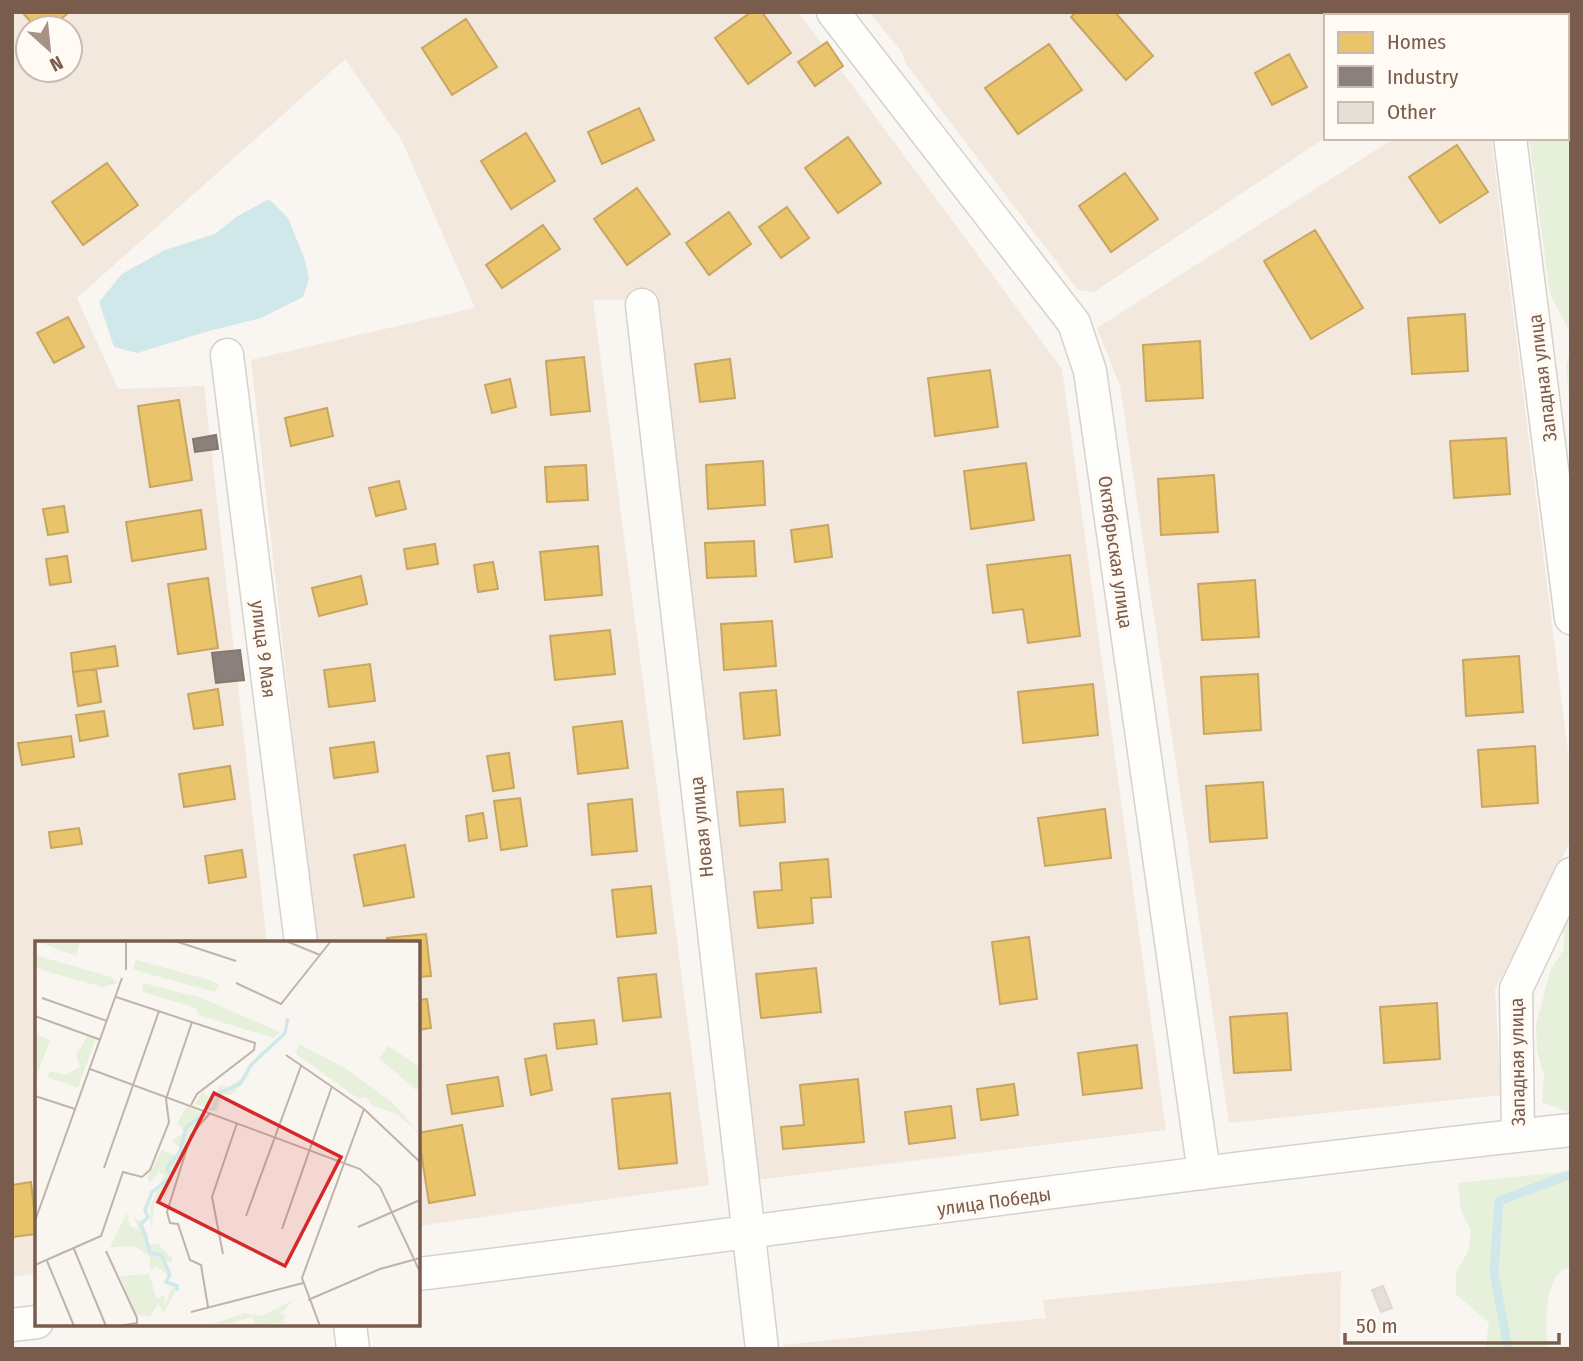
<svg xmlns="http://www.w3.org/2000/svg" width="1583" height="1361" viewBox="0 0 1583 1361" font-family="'Fira Sans Condensed',sans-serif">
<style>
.residential{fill:#f2e8de;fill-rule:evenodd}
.green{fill:#e7f0db}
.water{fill:#d0e8ea}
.homes{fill:#e9c46a;stroke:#c8a561;stroke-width:2}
.industry{fill:#8a817c;stroke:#85766e;stroke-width:2}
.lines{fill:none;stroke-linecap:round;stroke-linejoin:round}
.stream{stroke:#d0e8ea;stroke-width:9}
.building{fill:#e6ded7;stroke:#e2d8d2;stroke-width:2}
.minor-casing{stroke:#d7d1cb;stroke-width:35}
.minor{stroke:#fefefd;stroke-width:32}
.labels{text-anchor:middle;stroke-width:7;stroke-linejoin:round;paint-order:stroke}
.street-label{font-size:19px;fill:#7a5c4d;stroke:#fffaf3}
.inset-river{fill:none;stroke:#d0e8ea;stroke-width:3.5}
.inset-road{fill:none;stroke:#c2b3aa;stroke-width:2}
.view{fill:#d62828;fill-opacity:0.15;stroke:#d62828;stroke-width:3.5}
.inset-edge{fill:none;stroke:#7a5c4d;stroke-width:3.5}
</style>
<rect width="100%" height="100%" fill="#f9f5f0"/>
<path class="residential" d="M 12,12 L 798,12 L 1062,369 L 1166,1130 L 756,1180 L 653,300 L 593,300 L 709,1185 L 418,1226 L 418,943 L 316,943 L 251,360 L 475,308 L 402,141 L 345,59 L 77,298 L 118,389 L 204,386 L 267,943 L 37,943 L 37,1273 L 12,1277 ZM 28,28 L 70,28 L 70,70 L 28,70 Z
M 869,12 L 1450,12 L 1452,16 L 1326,16 L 1326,137 L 1094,292 L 1078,290 L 906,64 L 901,51 Z
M 1395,138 L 1491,138 L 1571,776 L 1571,840 L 1495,990 L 1501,1095 L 1229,1123 L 1120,386 L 1097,328 Z
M 1341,1271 L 1340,1349 L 784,1349 L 783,1345 L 1046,1318 L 1043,1300 Z"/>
<path class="green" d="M 1571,44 L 1571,334 L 1550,294 L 1529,138 L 1567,138 L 1567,53 Z
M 1571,349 L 1571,422 L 1566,365 Z
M 1571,904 L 1571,1110 L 1566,1111 L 1542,1102 L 1544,1075 L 1537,1051 L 1536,1024 L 1551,969 L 1564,949 L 1563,926 Z
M 1571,1171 L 1571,1267 C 1567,1269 1563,1269 1560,1272 C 1545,1286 1544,1330 1549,1349 L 1485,1349 L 1489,1323 L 1456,1294 L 1456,1272 L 1468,1252 L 1471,1230 L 1461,1210 L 1458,1183 Z"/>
<path class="water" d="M 269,199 L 288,218 L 305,260 L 309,279 L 303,297 L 261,318 L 209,331 L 137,353 L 114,347 L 99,302 L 122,274 L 165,250 L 215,234 L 236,217 Z"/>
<path class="homes" d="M 22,12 L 69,12 L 51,28 L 36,28 Z
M 751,12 L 762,12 L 791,53 L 748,84 L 715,38 Z
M 1076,12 L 1115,12 L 1153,56 L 1126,80 L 1071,17 Z
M 1345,12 L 1406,12 L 1407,16 L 1347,16 Z
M 1422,12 L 1450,12 L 1452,16 L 1415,16 Z
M 466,19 L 497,67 L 452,95 L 422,48 Z
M 827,42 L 843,66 L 815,86 L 798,62 Z
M 1049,44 L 1082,90 L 1018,134 L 985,88 Z
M 1289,54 L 1307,87 L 1272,105 L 1255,73 Z
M 639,108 L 654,140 L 602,164 L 588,132 Z
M 526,133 L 555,181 L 511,209 L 481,161 Z
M 848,137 L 881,183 L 838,213 L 805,168 Z
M 1457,145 L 1488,192 L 1440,223 L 1409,177 Z
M 107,163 L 138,205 L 83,245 L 52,202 Z
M 1125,173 L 1158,219 L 1111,252 L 1079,206 Z
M 637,188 L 670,234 L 627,265 L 594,219 Z
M 787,207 L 809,238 L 781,258 L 759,227 Z
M 729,212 L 751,244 L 709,275 L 686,243 Z
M 543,225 L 560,249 L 502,288 L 486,265 Z
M 1315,230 L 1363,308 L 1311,339 L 1264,261 Z
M 1465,314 L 1468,371 L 1412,374 L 1408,318 Z
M 68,317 L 84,347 L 54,363 L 37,333 Z
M 1200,341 L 1203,398 L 1146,401 L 1143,345 Z
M 584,357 L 590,411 L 551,415 L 546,361 Z
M 730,359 L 735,398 L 700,402 L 695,364 Z
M 990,370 L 998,427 L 935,436 L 928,378 Z
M 510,379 L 516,407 L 492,413 L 485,385 Z
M 179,400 L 192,480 L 150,487 L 138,406 Z
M 327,408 L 333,436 L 291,446 L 285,418 Z
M 1506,438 L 1510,494 L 1454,498 L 1450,441 Z
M 763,461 L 765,505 L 708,509 L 706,465 Z
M 1026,463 L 1034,520 L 971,529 L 964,471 Z
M 586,465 L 588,500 L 547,502 L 545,467 Z
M 1214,475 L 1218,532 L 1161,535 L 1158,479 Z
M 399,481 L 406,509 L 376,516 L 369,488 Z
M 64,506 L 68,532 L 48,535 L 43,509 Z
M 201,510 L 206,549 L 132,561 L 126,522 Z
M 828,525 L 832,557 L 795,562 L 791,530 Z
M 754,541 L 756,576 L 707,578 L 705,543 Z
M 435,544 L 438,564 L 407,569 L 404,549 Z
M 598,546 L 602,595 L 545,600 L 540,552 Z
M 1070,555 L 1080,636 L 1028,643 L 1023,609 L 993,613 L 987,565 Z
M 67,556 L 71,582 L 50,585 L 46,559 Z
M 493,562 L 498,589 L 478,592 L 474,565 Z
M 361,576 L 367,604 L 319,616 L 312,588 Z
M 208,578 L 218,648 L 178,654 L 168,584 Z
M 1255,580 L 1259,637 L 1202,640 L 1198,584 Z
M 772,621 L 776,666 L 724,670 L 721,624 Z
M 610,630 L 615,674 L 555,680 L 550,636 Z
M 115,646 L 118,666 L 73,672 L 71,653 Z
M 1519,656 L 1523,712 L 1466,716 L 1463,660 Z
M 370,664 L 375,701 L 329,707 L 324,670 Z
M 96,669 L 101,702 L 78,706 L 73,672 Z
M 1258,674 L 1261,730 L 1204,734 L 1201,677 Z
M 1093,684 L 1098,735 L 1023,743 L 1018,692 Z
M 218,689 L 223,725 L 194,729 L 188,694 Z
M 776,690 L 780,735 L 744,739 L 740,693 Z
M 104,711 L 108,736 L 80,741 L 76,715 Z
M 622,721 L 628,768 L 578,774 L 573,727 Z
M 71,736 L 74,757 L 22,765 L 18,743 Z
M 374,742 L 378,772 L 334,778 L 330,748 Z
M 1535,746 L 1538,803 L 1482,807 L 1478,750 Z
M 509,753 L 514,788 L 493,791 L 487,756 Z
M 230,766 L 235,799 L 184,807 L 179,774 Z
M 1263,782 L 1267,838 L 1210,842 L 1206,786 Z
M 783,789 L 785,822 L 740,826 L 737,792 Z
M 520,798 L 527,846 L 501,850 L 494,801 Z
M 632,799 L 637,851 L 592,855 L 588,804 Z
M 1105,809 L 1111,858 L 1045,866 L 1038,818 Z
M 483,813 L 487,838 L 469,841 L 466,816 Z
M 79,828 L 82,844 L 51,848 L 49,832 Z
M 405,845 L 414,897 L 364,906 L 354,855 Z
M 242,850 L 246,877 L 209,883 L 205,856 Z
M 828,859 L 831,897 L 811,898 L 813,923 L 758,928 L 754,892 L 782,890 L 780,863 Z
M 651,886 L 656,933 L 617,937 L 612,890 Z
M 426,934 L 431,976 L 418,977 L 418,943 L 388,943 L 387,938 Z
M 1029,937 L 1037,999 L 1000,1004 L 992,942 Z
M 816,968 L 821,1012 L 761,1018 L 756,974 Z
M 656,974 L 661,1017 L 623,1021 L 618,978 Z
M 427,999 L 431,1028 L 418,1030 L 418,1000 Z
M 1437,1003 L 1440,1059 L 1384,1063 L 1380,1007 Z
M 1287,1013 L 1291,1070 L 1234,1073 L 1230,1017 Z
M 594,1020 L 597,1044 L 557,1049 L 554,1024 Z
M 1137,1045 L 1142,1088 L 1083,1095 L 1078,1053 Z
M 546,1055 L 552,1090 L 531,1095 L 525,1059 Z
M 498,1077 L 503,1106 L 452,1114 L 447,1085 Z
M 858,1079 L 864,1142 L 783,1149 L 781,1127 L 804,1125 L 800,1085 Z
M 1014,1084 L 1018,1115 L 981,1120 L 977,1089 Z
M 670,1093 L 677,1163 L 619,1169 L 612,1099 Z
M 951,1106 L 955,1138 L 909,1144 L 905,1112 Z
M 462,1125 L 475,1195 L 429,1203 L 418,1133 Z
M 31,1182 L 37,1234 L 12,1237 L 12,1185 Z"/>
<path class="industry" d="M 216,435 L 218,449 L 195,452 L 193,439 Z
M 240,650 L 244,680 L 216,683 L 212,653 Z"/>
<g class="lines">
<path class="stream" d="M 1508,1349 L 1494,1272 L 1499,1201 L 1571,1174"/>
</g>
<path class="building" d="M 1383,1286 L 1392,1308 L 1381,1312 L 1372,1290 Z"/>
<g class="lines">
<defs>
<path id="minor" d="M 833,12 L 1074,323 L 1090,371 L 1204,1173
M 1481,12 L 1483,16
M 1510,138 L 1571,618
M 642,305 L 762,1349
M 227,355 L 301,943
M 1518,1136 L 1516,989 L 1571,874
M 418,1274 C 802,1227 1186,1171 1571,1130
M 350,1324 L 353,1349
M 12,1325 L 37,1322"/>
</defs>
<use href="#minor" class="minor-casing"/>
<use href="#minor" class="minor"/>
</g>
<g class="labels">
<g class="street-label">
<text transform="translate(1542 378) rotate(-97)" y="7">Западная улица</text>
<text transform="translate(1116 552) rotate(82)" y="7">Октябрьская улица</text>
<text transform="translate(264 649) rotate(83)" y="7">улица 9 Мая</text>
<text transform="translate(701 827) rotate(-96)" y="7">Новая улица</text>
<text transform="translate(1517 1062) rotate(-91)" y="7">Западная улица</text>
<text transform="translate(994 1201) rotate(-8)" y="7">улица Победы</text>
</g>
</g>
<g transform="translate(35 941)">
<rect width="385" height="385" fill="#f9f5f0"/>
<path d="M 1,0 L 45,0 L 41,15 ZM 0,14 L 76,36 L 83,42 L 68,46 L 14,31 L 0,26 ZM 101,19 L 175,39 L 184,44 L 180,51 L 110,32 L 98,28 ZM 108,42 L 167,57 L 245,91 L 238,97 L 164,74 L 161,67 L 107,51 ZM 0,93 L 15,99 L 0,140 ZM 53,94 L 61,97 L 43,147 L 12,136 L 15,130 L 30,134 L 45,126 L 41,114 ZM 264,103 L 310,127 L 358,162 L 385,193 L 362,173 L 338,165 L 331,156 L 324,158 L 261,113 ZM 353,105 L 385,126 L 382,150 L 344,117 ZM 215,133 L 198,153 L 187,155 L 182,171 L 160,163 L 168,150 L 177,160 L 185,144 L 193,146 ZM 152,166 L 172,174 L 156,190 L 131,256 L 120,261 L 116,289 L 115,266 L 129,234 L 124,231 L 115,242 L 112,237 L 127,209 L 144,216 L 147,208 L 137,200 L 149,191 L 142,182 ZM 92,272 L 95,285 L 104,289 L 99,277 L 107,281 L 114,295 L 110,304 L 123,303 L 137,317 L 137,321 L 128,319 L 134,335 L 121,325 L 115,330 L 115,316 L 100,305 L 75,306 ZM 114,333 L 122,359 L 129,353 L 130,365 L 136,348 L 142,347 L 129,371 L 123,363 L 115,375 L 101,374 L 85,335 ZM 259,359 L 245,373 L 250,374 L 248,382 L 221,384 L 217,376 L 197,382 L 180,383 L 180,385 L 173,385 L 209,372 L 226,375 Z" fill="#e7f0db"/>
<path class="inset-river" d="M 172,167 L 179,168 L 184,152 L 205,143 L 216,124 L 250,92 L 253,77M 142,350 L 142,345 L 131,341 L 135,334 L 127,315 L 115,311 L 106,283 L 113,276 L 110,269 L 117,251 L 136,236 L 132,227 L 145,211 L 151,186 L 169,173"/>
<path class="inset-road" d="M 91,0 L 91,29M 140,0 L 201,20M 251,0 L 285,14M 201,42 L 246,63 L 296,0M 81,56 L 220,102 L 219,109 L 162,153 L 156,164M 7,57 L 72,80M 0,75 L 66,99M 251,114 L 329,168 L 385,221M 55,128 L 325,228 L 345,246 L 385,331M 0,155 L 40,168M 69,227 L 124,70M 211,275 L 266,125M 0,280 L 87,37M 323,286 L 385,259M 247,288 L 297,145M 39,308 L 71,385M 71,310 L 102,377 L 102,382 L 83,385M 188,313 L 177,256 L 202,182M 12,320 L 39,385M 0,324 L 66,295 L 88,231 L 107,236 L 115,229 L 134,181 L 131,158 L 157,81M 273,359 L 345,328 L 385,317M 173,366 L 166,324 L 155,319 L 143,283 L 135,282 L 132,271 L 156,194 L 175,172M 156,371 L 268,342M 285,385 L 267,337 L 329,168"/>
<path class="view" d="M 179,152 L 306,216 L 250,325 L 123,261 Z"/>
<rect width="385" height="385" class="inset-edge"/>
</g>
<rect width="1583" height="1361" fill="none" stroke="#7a5c4d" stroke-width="28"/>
<rect x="1324" y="14" width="245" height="126" fill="#fffaf3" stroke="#cabbb1" stroke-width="2"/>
<rect x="1338" y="32" width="35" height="21" fill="#e9c46a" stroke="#cabbb1" stroke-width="2"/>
<text x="1387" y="49" font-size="21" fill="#7a5c4d">Homes</text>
<rect x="1338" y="66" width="35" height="21" fill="#8a817c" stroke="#cabbb1" stroke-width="2"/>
<text x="1387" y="84" font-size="21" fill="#7a5c4d">Industry</text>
<rect x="1338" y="102" width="35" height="21" fill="#e6ded7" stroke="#cabbb1" stroke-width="2"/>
<text x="1387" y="119" font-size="21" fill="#7a5c4d">Other</text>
<g transform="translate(49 49) rotate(153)"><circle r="33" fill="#fffaf3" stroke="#cabbb1" stroke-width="2"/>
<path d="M0-5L12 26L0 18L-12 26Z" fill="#a69286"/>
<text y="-10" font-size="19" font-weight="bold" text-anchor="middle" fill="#7a5c4d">N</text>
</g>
<path d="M1345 1333v10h214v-10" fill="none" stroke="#7a5c4d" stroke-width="3.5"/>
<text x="1356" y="1333" font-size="21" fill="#7a5c4d" stroke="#fffaf3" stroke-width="5" paint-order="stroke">50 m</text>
</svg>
